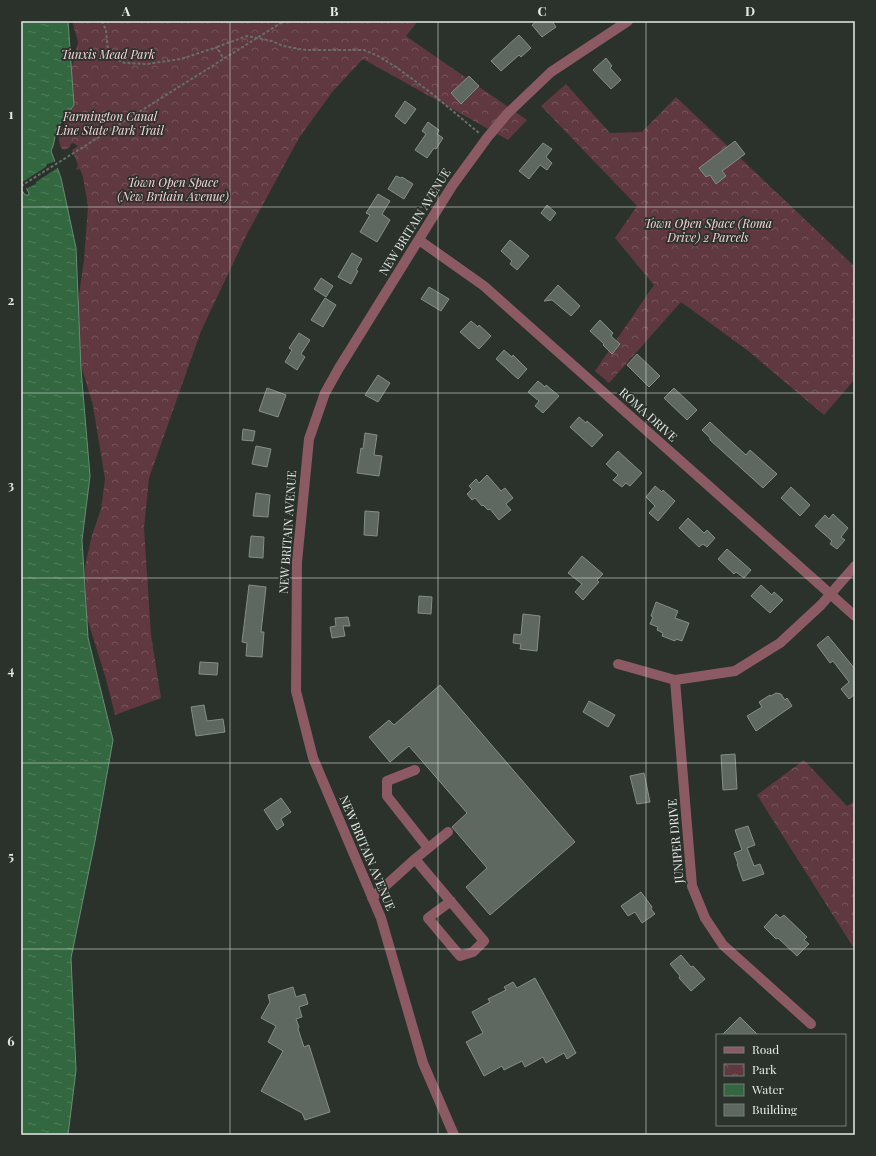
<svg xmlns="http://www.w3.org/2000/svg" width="876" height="1156" viewBox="0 0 876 1156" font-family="'Playfair Display',serif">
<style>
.park{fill:url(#park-crowns)}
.water{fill:url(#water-ripples);stroke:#688e72}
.pier{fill:#2b322c}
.building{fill:#5e6760;stroke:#858e86}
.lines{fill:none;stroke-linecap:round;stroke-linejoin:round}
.path{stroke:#676d68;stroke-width:2;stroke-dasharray:3 2;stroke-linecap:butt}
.minor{stroke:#8b5a62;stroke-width:10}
.grid{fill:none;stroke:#e5eae6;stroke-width:1;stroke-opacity:0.55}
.labels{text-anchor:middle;stroke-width:3.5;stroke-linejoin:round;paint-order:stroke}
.park-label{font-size:12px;font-style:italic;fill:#fbd3d8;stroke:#2b322c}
.street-label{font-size:12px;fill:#e5eae6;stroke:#2b322c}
.neatline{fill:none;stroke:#e5eae6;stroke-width:1.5}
.grid-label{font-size:13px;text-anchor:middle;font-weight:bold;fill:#e5eae6}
</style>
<defs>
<pattern id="park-crowns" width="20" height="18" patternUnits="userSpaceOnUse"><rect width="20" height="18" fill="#60383f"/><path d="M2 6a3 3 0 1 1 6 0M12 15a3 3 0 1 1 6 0" fill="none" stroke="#77555b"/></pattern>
<pattern id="water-ripples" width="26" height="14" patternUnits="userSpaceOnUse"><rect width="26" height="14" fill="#336740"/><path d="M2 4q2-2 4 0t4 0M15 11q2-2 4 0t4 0" fill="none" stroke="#507d5c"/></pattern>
</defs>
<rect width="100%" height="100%" fill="#2b322c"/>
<path class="park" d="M 72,21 L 418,21 L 406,36 L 527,120 L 508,140 L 363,59 L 333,91 L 299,138 L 247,234 L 201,331 L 149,478 L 144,528 L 151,635 L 161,698 L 115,715 L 106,679 L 87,618 L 85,566 L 92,535 L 101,509 L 105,479 L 93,406 L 73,338 L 84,260 L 88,206 L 83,177 L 80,169 L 76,170 L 78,165 L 72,150 L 78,146 L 73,143 L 71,144 L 69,148 L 64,150 L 61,148 L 59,141 L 59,129 L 60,127 L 65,128 L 62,107 L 78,42 Z
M 566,84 L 610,133 L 642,132 L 676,97 L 855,267 L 855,379 L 824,415 L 747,350 L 681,302 L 609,383 L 595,371 L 654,285 L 615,238 L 637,206 L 541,106 Z
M 804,760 L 847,806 L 855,801 L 855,950 L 757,795 Z"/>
<path class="water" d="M 21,21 L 68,21 L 74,105 L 57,128 L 53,146 L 51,151 L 61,178 L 76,248 L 81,369 L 90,476 L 82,540 L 88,638 L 113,740 L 95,841 L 71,958 L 76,1070 L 68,1135 L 21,1135 L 21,189 L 25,195 L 29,195 L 29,193 L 21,179 Z"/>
<path class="pier" d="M 57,161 L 59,167 L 36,182 L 36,184 L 25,189 L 21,183 L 46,167 L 47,164 Z"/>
<path class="building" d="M 537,21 L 552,21 L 556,27 L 542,37 L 532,25 Z
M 519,35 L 531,48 L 521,57 L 519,55 L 501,71 L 491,61 Z
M 606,58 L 612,66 L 610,68 L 621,80 L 611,89 L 593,70 Z
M 469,76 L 479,86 L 461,104 L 451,93 Z
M 405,101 L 416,109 L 405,124 L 395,116 Z
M 428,122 L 439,130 L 437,134 L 443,138 L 436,149 L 434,148 L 427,158 L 415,150 L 426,134 L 422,131 Z
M 735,141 L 745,154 L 722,171 L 726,176 L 716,184 L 710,175 L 706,177 L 699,168 Z
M 543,143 L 552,149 L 546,157 L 552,163 L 547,170 L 540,165 L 529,179 L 519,171 Z
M 396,176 L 401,178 L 402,177 L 413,184 L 404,199 L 388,189 Z
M 378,194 L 390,201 L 382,214 L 390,220 L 377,242 L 360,232 L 370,215 L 366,213 Z
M 547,205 L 556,213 L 550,221 L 541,213 Z
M 510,240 L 529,256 L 517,270 L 510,264 L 512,261 L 501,251 Z
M 352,253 L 362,259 L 356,270 L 358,271 L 351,284 L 338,277 Z
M 321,278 L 333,286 L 326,297 L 314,289 Z
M 558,285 L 580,306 L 571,316 L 552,300 L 544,301 Z
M 429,287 L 449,299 L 441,311 L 421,299 Z
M 325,298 L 336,305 L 323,327 L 311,320 Z
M 600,320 L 613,333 L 611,336 L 620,344 L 612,354 L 603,345 L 604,344 L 590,331 Z
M 471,321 L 478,327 L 479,325 L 491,336 L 479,349 L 460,332 Z
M 299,333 L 310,340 L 301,354 L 305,357 L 297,370 L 285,362 L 292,350 L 289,348 Z
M 504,350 L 512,357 L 513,355 L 527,369 L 518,379 L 496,359 Z
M 637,354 L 660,376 L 649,387 L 627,365 Z
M 378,375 L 390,383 L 378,402 L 365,395 Z
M 538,381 L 545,387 L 546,385 L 559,396 L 543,413 L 535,406 L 539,401 L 528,392 Z
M 267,388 L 286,395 L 278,417 L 259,411 Z
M 674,388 L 697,410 L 687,420 L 664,398 Z
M 579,417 L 586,423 L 587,421 L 603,435 L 592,447 L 570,427 Z
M 710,422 L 746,455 L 750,450 L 777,474 L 763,488 L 710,440 L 710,438 L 702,430 Z
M 243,429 L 255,431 L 253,441 L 242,440 Z
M 365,433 L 377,435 L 374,455 L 382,456 L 379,476 L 357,473 L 361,448 L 363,449 Z
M 256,446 L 271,449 L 267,467 L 252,464 Z
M 618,451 L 642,473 L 630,486 L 626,483 L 622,487 L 613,480 L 618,475 L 606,464 Z
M 487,475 L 501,491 L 505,488 L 513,498 L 506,504 L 511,510 L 499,520 L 490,509 L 488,510 L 483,505 L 482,506 L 475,498 L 472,500 L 467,494 L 472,489 L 469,486 L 476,479 L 479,483 Z
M 655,486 L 662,492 L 663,490 L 675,501 L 658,521 L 649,513 L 655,506 L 646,497 Z
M 791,487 L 810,505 L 800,516 L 781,498 Z
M 256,493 L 270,495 L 268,517 L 253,516 Z
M 365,511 L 379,512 L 377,536 L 364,535 Z
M 833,514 L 848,528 L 841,537 L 845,540 L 837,549 L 830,544 L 832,541 L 815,526 L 825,515 L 829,519 Z
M 688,518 L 704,533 L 707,530 L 715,538 L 707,547 L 703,544 L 699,547 L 679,528 Z
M 251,536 L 264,537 L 263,558 L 249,557 Z
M 727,549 L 751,570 L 744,578 L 736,572 L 734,574 L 718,559 Z
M 582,556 L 603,574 L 597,580 L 599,582 L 583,600 L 575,592 L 582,584 L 568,573 Z
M 249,585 L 266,587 L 261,632 L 264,632 L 262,657 L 246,656 L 247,643 L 242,642 Z
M 761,585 L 772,595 L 774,592 L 783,600 L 770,613 L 751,596 Z
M 419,596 L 432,597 L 431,614 L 418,613 Z
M 656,602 L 678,611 L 675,618 L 689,623 L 682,641 L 676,639 L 675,641 L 662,636 L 663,633 L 657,630 L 658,627 L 650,624 L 653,617 L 651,616 Z
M 523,614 L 540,616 L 537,651 L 520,649 L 521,644 L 513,643 L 514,634 L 521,635 Z
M 348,617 L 350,626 L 343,626 L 345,636 L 332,638 L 330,627 L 336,626 L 335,618 Z
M 828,636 L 855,669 L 855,694 L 849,699 L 841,689 L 849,682 L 833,661 L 830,663 L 817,645 Z
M 200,662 L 218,663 L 217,675 L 199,674 Z
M 440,685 L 575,842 L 490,915 L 466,887 L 487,868 L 452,827 L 467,813 L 409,746 L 390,762 L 369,737 L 389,720 L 394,725 Z
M 776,693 L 781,694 L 785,700 L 787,698 L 792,706 L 756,731 L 747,716 L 762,707 L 759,702 L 770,695 L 771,696 Z
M 589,701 L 615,715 L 608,727 L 583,712 Z
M 204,705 L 207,721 L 223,719 L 225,732 L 196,736 L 191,707 Z
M 735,754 L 737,789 L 723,790 L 721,755 Z
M 644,773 L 650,802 L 637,804 L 630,776 Z
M 281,798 L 291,812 L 281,819 L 284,825 L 277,830 L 264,810 Z
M 748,826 L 755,845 L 747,848 L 754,866 L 760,864 L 764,874 L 743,881 L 737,864 L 738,864 L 734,853 L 742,850 L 735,830 Z
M 641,892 L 652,907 L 651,909 L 655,914 L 642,923 L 635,912 L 628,916 L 621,906 Z
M 776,914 L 780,918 L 784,915 L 807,937 L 804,940 L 809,944 L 797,956 L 778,938 L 776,939 L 764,927 Z
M 681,955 L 691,967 L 693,966 L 705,979 L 691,991 L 679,978 L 680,976 L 670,964 Z
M 535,978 L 576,1053 L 567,1059 L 564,1053 L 546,1063 L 543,1057 L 525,1067 L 522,1061 L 504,1070 L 502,1066 L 484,1076 L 466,1042 L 483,1033 L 472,1012 L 490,1002 L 488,999 L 506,990 L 504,987 L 513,982 L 517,988 Z
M 293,987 L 296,997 L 305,994 L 308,1004 L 299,1007 L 302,1017 L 296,1019 L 299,1027 L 298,1029 L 304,1047 L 309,1045 L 330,1112 L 305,1120 L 302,1113 L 261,1091 L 283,1051 L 268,1042 L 276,1026 L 261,1018 L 270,1002 L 268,995 Z
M 740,1017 L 758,1035 L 722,1035 Z"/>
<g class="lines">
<path class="path" d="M 102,21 L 106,30 L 108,51 L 113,58 L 125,63 L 147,64 L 181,59 L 217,47 L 223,58
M 217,47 L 247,36 L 272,41 L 283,46 L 306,50 L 364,50 L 378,56 L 396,67 L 430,92 L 479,133
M 21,186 L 284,21"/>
<path class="minor" d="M 419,240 L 484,286 L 855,616
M 618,664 L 675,680 L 735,671 L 780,643 L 821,605 L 855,566
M 675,680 L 692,886 L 705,918 L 723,945 L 811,1024
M 415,770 L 387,781 L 387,796 L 428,848
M 415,859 L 484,941 L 473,952 L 460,956 L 428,918 L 451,901
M 372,898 L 415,859 L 448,832
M 454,1135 L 423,1063 L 381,918 L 313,758 L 296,691 L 297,562 L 309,439 L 325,393 L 339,368 L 452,186 L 487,138 L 507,114 L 551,72 L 628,21"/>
</g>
<path class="grid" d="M 230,21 L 230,1135M 438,21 L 438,1135M 646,21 L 646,1135M 21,207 L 855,207M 21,393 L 855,393M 21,578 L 855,578M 21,763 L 855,763M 21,949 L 855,949"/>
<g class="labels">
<g class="park-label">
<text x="108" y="59">Tunxis Mead Park</text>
<text x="110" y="121">Farmington Canal<tspan x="110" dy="14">Line State Park Trail</tspan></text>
<text x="173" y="187">Town Open Space<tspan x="173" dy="14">(New Britain Avenue)</tspan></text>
<text x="708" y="228">Town Open Space (Roma<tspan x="708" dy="14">Drive) 2 Parcels</tspan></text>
</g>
<g class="street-label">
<text transform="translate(415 222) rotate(-58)" y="4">NEW BRITAIN AVENUE</text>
<text transform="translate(648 415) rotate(42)" y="4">ROMA DRIVE</text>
<text transform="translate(288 532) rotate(-86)" y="4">NEW BRITAIN AVENUE</text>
<text transform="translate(676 841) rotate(-95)" y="4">JUNIPER DRIVE</text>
<text transform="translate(367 853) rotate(67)" y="4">NEW BRITAIN AVENUE</text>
</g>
</g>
<rect width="876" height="1156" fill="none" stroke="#2b322c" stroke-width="44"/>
<rect x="716" y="1034" width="130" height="92" fill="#2b322c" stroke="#757c76"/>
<rect x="724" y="1047" width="20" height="6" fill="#8b5a62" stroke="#757c76"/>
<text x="752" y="1054" font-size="12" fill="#e5eae6">Road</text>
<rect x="724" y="1064" width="20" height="12" fill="url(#park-crowns)" stroke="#757c76"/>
<text x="752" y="1074" font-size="12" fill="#e5eae6">Park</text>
<rect x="724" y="1084" width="20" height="12" fill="url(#water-ripples)" stroke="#757c76"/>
<text x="752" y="1094" font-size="12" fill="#e5eae6">Water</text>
<rect x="724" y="1104" width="20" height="12" fill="#5e6760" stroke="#757c76"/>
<text x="752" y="1114" font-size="12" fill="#e5eae6">Building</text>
<rect x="22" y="22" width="832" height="1112" class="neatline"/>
<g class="grid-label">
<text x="126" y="16">A</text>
<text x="334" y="16">B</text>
<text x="542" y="16">C</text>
<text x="750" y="16">D</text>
<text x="11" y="119">1</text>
<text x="11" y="305">2</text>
<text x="11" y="490">3</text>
<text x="11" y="675">4</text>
<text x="11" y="861">5</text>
<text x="11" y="1046">6</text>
</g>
</svg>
